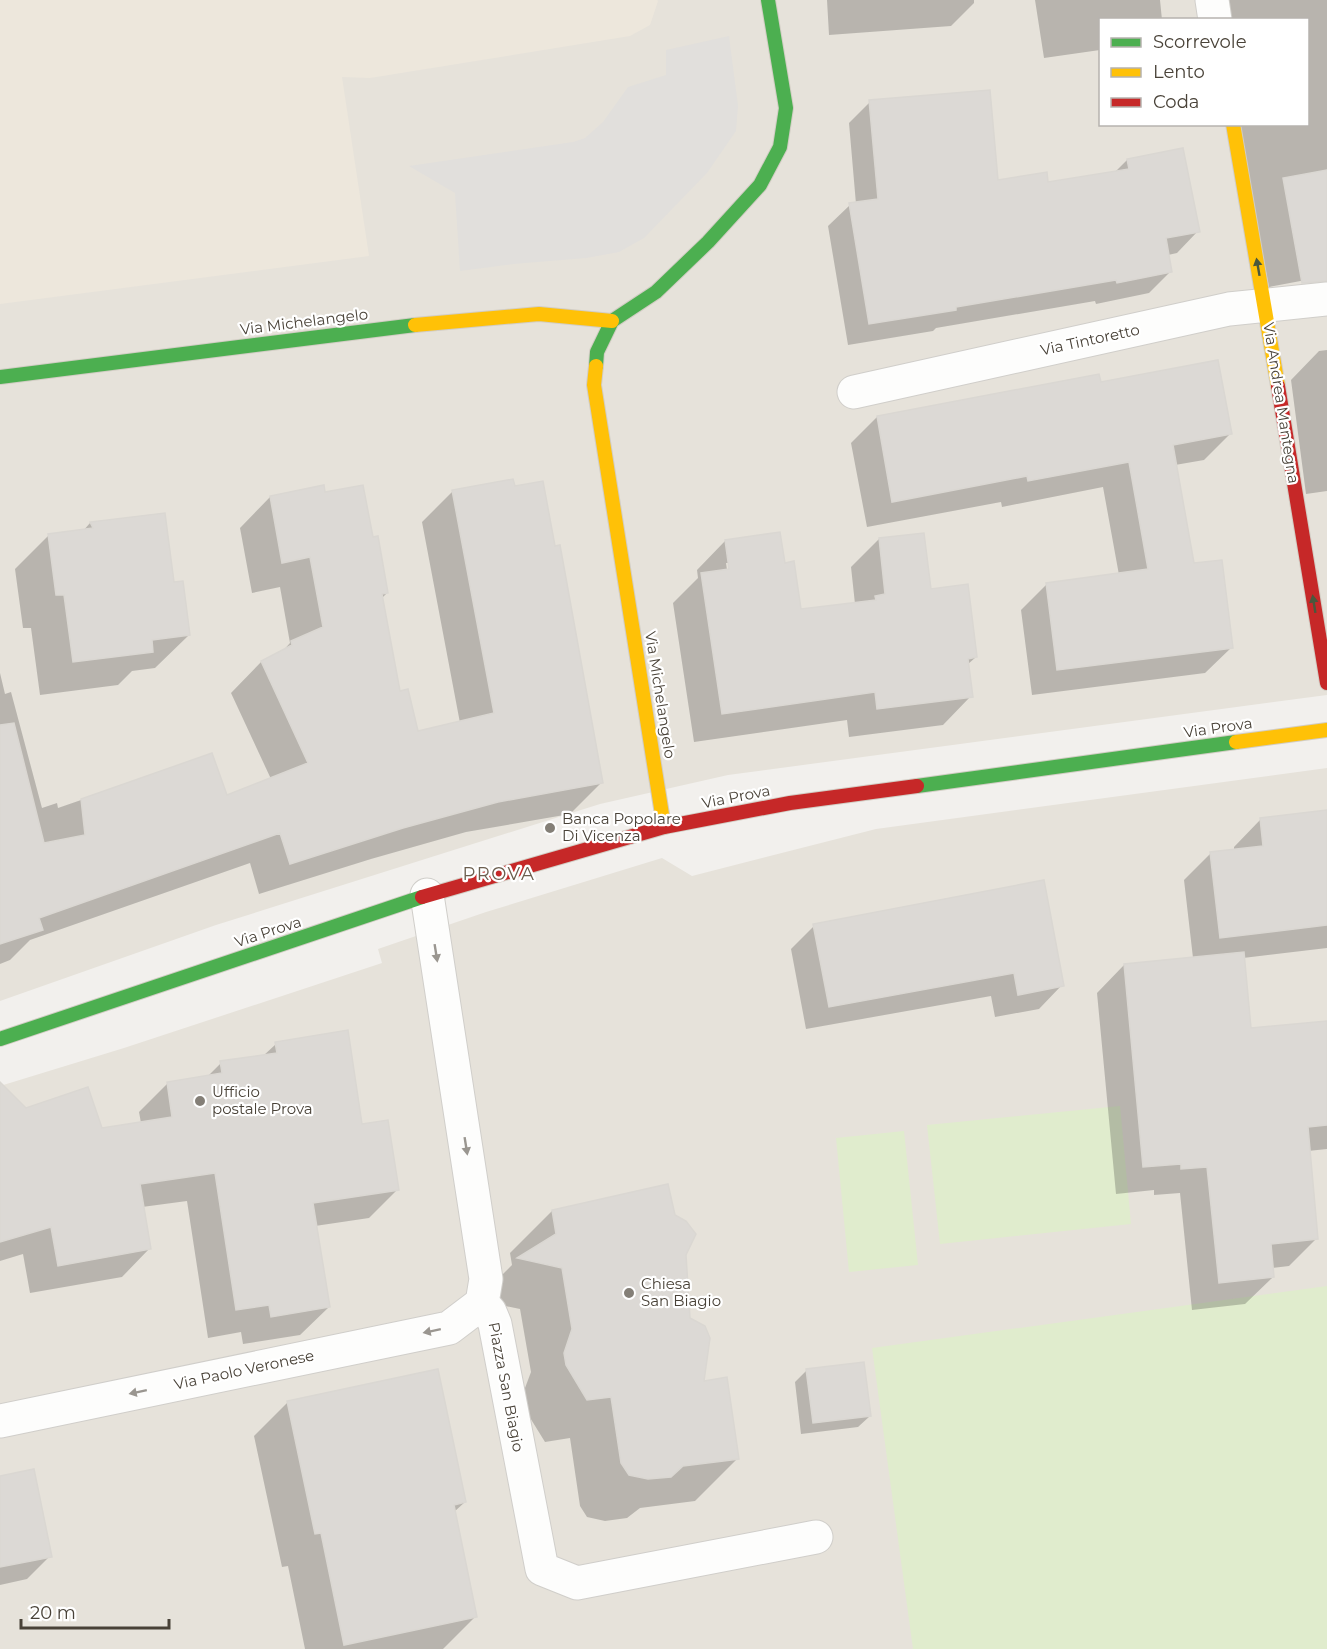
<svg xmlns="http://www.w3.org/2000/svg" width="1327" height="1649" viewBox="0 0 1327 1649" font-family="Montserrat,sans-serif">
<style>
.residential{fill:#e6e2da;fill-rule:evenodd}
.education{fill:#ede7dc}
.pitch{fill:#e0eccd}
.parking{fill:#e1dfdc}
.shadow{fill:#0003;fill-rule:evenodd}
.building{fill:#dcd9d5;stroke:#dad7d2;stroke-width:1.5}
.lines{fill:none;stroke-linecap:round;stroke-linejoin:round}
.street-casing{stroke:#d0ceca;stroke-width:35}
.fast-casing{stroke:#d2cdc4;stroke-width:16}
.slow-casing{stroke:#d2cdc4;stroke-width:16}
.jam-casing{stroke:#d2cdc4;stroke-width:16}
.street{stroke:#fdfdfc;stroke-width:33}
.fast{stroke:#4caf50;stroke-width:14}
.slow{stroke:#ffc107;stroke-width:14}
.jam{stroke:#c62828;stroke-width:14}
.oneway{fill:#4a583d}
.oneway2{fill:#9a9690}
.poi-dot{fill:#847f77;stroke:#fff;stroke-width:2}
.labels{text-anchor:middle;stroke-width:4.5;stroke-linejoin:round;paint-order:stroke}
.street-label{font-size:15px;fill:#494238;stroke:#fff}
.poi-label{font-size:15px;fill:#494238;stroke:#fff;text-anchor:start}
.quarter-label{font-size:18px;letter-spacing:1.5px;fill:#6c5f4f;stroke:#fff}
</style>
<rect width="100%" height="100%" fill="#f2f0ed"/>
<path class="residential" d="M 0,0 L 1327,0 L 1327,695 L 728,775 L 600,804 L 216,925 L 0,1001 ZM 1100,20 L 1308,20 L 1308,124 L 1100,124 Z
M 1327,768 L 1327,1649 L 0,1649 L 0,1086 L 124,1048 L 382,963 L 378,949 L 486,912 L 662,858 L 692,876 L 876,829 Z"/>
<path class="education" d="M 0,0 L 657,0 L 658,1 L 650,25 L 630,36 L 370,78 L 342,77 L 369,256 L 0,304 Z"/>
<path class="pitch" d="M 1120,1106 L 1131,1224 L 940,1244 L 927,1125 Z
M 904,1131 L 918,1265 L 849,1272 L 836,1138 Z
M 1327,1286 L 1327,1649 L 913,1649 L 872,1348 Z"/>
<path class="parking" d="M 729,36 L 738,106 L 736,131 L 707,173 L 644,238 L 619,252 L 586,258 L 513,264 L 460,271 L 455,193 L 409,166 L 573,142 L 585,138 L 603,122 L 628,87 L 666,75 L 666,50 Z"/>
<path class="shadow" d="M 827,0 L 974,0 L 974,3 L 951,26 L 829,35 Z
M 1035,0 L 1160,0 L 1162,20 L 1100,20 L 1100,50 L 1044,58 Z
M 1222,0 L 1327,0 L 1327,276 L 1269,287 L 1237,124 L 1308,124 L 1308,20 L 1225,20 Z
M 870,102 L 997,182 L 1047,183 L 1114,173 L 1127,160 L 1198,231 L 1177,253 L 1168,255 L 1171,271 L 1149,293 L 1096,304 L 1095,301 L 936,328 L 933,331 L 848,345 L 828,226 L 850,205 L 856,204 L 849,123 Z
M 1327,350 L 1327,491 L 1306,494 L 1291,380 L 1319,351 Z
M 1099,383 L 1230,434 L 1204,460 L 1175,465 L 1193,565 L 1232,647 L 1205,673 L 1032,695 L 1021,610 L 1047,584 L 1119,575 L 1103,487 L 1002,507 L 1001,502 L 867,527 L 851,443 L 877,417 Z
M 452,492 L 601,783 L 570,814 L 466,832 L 371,859 L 259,894 L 250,863 L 30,940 L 10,960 L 0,964 L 0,673 L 5,694 L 11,692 L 42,808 L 57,803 L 58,808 L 211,755 L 226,797 L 271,779 L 231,693 L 261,662 L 281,653 L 290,643 L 280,587 L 252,593 L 240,528 L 270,497 L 324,494 L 372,538 L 387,593 L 382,598 L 399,693 L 417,733 L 460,723 L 422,522 Z
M 164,514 L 173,583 L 189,635 L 155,668 L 132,671 L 118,685 L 40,695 L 31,628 L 23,628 L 15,569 L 49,535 L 83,531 L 90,523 Z
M 879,539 L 930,590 L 976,657 L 967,665 L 971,696 L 943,725 L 849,737 L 847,720 L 694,742 L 673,603 L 698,578 L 697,570 L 725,541 L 783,564 L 800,611 L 855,604 L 851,567 ZM 726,563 L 729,563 L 728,577 Z
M 1327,812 L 1327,948 L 1243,958 L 1250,1030 L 1327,1023 L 1327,1149 L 1308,1151 L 1316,1239 L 1289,1266 L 1272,1268 L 1273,1277 L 1245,1304 L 1192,1310 L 1180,1193 L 1154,1195 L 1154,1190 L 1116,1194 L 1097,993 L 1124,965 L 1193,958 L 1184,880 L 1211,853 L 1234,851 L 1234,847 L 1260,820 Z
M 1043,882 L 1062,985 L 1039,1009 L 995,1017 L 991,996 L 806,1029 L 791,949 L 814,926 Z
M 276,1044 L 361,1126 L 397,1190 L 369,1218 L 315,1226 L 329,1307 L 300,1335 L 243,1344 L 241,1332 L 208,1338 L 187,1201 L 142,1207 L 150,1248 L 122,1277 L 30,1293 L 23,1254 L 0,1261 L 0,1113 L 26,1110 L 101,1130 L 141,1123 L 139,1112 L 167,1084 L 206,1078 L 221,1063 L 263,1056 Z
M 552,1211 L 685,1255 L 688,1319 L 702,1383 L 737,1459 L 695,1501 L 640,1508 L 627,1518 L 605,1521 L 587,1517 L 580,1506 L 570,1438 L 545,1442 L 524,1408 L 522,1396 L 531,1372 L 520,1309 L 477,1300 L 512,1265 L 510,1253 Z
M 807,1370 L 870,1416 L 858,1427 L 801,1434 L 795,1382 Z
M 288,1402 L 465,1502 L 454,1512 L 476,1616 L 443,1649 L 305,1649 L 288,1566 L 282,1567 L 254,1436 Z
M 0,1478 L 50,1556 L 27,1579 L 0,1585 Z"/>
<path class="building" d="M 990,90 L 998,180 L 1047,172 L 1048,182 L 1129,169 L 1127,159 L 1183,148 L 1200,232 L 1166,238 L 1172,272 L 1117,283 L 1116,280 L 956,307 L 956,310 L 869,324 L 849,203 L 878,199 L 869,100 Z
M 1327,170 L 1327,281 L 1302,283 L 1283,178 Z
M 1218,360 L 1232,434 L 1173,445 L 1194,563 L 1222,560 L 1233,648 L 1057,670 L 1046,583 L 1148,569 L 1129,462 L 1028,481 L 1027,476 L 892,502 L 877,416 L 1099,374 L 1101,382 Z
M 513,479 L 515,486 L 543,481 L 555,546 L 560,545 L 603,783 L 498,802 L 403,828 L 290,864 L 280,833 L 39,918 L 43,930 L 0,944 L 0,725 L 14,723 L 44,843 L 85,835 L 81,799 L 212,753 L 227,795 L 308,763 L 261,661 L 292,645 L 291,641 L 323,627 L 310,557 L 282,563 L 270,496 L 324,485 L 325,492 L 363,485 L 373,537 L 378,536 L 388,593 L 382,594 L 400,691 L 408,689 L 418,731 L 494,713 L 452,490 Z
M 165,513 L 174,582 L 183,581 L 190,635 L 152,640 L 153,652 L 73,662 L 64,595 L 56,595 L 48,534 L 93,528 L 90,522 Z
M 780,532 L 785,563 L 794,561 L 801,609 L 876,600 L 875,596 L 885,594 L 879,538 L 924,533 L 931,589 L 968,584 L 977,657 L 968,659 L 973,697 L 877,709 L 875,692 L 722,714 L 701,573 L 729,569 L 725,540 Z
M 1327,810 L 1327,925 L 1220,938 L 1210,852 L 1263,846 L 1260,818 Z
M 1044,880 L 1064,986 L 1018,995 L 1014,973 L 829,1007 L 813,924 Z
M 1244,952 L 1251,1028 L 1327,1021 L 1327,1125 L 1308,1127 L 1318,1239 L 1271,1244 L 1274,1277 L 1219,1283 L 1207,1167 L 1181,1169 L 1181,1164 L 1143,1167 L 1124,964 Z
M 348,1030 L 362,1124 L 388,1120 L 399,1190 L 313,1203 L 330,1307 L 271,1317 L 269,1305 L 236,1310 L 215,1173 L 140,1184 L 151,1249 L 58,1266 L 51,1227 L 0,1242 L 0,1082 L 26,1108 L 88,1087 L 102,1128 L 172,1117 L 167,1082 L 222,1073 L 220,1061 L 277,1053 L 275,1042 Z
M 668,1184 L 675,1215 L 686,1221 L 696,1234 L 686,1255 L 690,1318 L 705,1326 L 710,1338 L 704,1381 L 727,1377 L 739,1459 L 683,1466 L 671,1477 L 648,1479 L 629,1475 L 621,1463 L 611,1397 L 587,1400 L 566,1365 L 564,1353 L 572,1329 L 562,1268 L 517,1258 L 556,1234 L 552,1210 Z
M 864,1362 L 871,1416 L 813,1423 L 806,1369 Z
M 438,1369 L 466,1502 L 454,1505 L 477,1617 L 344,1645 L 321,1533 L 315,1534 L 287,1401 Z
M 34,1469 L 52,1557 L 0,1567 L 0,1476 Z"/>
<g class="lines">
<defs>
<path id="street" d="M 1212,0 L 1215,20
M 854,392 L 1229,309 L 1327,299
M 427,895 L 486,1279 L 482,1303
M 482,1303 L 490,1312 L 495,1324 L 542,1569 L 577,1583 L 816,1537
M 0,1421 L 449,1328 L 482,1303"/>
<path id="fast" d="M 596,366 L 597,352 L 612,321 L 656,292 L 708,242 L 760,185 L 780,147 L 786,108 L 768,0
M 0,377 L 415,325
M 917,786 L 1236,742
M 0,1039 L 422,897"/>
<path id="slow" d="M 1233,124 L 1278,386
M 415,325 L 539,314 L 612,321
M 596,366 L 594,385 L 664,827
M 1236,742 L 1327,730"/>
<path id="jam" d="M 1278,386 L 1327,683
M 422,897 L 664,827 L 790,803 L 917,786"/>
</defs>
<use href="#street" class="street-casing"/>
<use href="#fast" class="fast-casing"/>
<use href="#slow" class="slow-casing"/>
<use href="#jam" class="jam-casing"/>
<use href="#street" class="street"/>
<use href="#fast" class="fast"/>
<use href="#slow" class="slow"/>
<use href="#jam" class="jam"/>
</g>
<defs><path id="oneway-solid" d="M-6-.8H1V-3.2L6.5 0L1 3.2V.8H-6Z" transform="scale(1.5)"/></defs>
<g class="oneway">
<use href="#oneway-solid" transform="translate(1258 267) rotate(-100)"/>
<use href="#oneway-solid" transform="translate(1314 604) rotate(-99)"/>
</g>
<g class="oneway2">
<use href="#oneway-solid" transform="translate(436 953) rotate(81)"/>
<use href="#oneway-solid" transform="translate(466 1146) rotate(81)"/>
<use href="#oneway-solid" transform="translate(432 1331) rotate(168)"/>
<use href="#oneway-solid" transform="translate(138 1392) rotate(168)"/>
</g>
<g class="poi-dot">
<circle cx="550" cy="828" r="6"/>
<circle cx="200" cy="1101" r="6"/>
<circle cx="629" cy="1293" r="6"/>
</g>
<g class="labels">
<g class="street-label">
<text transform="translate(304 322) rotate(-7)" y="5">Via Michelangelo</text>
<text transform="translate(1090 340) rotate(-12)" y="5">Via Tintoretto</text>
<text transform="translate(1281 403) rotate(81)" y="5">Via Andrea Mantegna</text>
<text transform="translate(660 695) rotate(81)" y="5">Via Michelangelo</text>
<text transform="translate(1218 728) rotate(-8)" y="5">Via Prova</text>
<text transform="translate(736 797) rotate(-11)" y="5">Via Prova</text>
<text transform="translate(268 932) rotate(-18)" y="5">Via Prova</text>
<text transform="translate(244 1370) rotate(-12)" y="5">Via Paolo Veronese</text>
<text transform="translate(506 1387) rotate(79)" y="5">Piazza San Biagio</text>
</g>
<g class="poi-label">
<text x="562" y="824">Banca Popolare<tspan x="562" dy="17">Di Vicenza</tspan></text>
<text x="212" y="1097">Ufficio<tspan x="212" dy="17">postale Prova</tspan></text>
<text x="641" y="1289">Chiesa<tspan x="641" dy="17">San Biagio</tspan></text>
</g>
<g class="quarter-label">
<text x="499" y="880">PROVA</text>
</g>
</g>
<rect x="1099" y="18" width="210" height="108" fill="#ffffff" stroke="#b6b3af" stroke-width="1.5"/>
<rect x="1111" y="38" width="30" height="9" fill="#4caf50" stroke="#b6b3af" stroke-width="1.5"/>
<text x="1153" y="48" font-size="18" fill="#494238">Scorrevole</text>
<rect x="1111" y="68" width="30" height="9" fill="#ffc107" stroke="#b6b3af" stroke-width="1.5"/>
<text x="1153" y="78" font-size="18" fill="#494238">Lento</text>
<rect x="1111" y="98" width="30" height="9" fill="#c62828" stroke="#b6b3af" stroke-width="1.5"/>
<text x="1153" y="108" font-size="18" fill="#494238">Coda</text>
<path d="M21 1619v9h148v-9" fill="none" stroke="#494238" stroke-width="3"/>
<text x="30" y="1619" font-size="18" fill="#494238" stroke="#ffffff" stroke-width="4.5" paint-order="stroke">20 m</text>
</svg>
